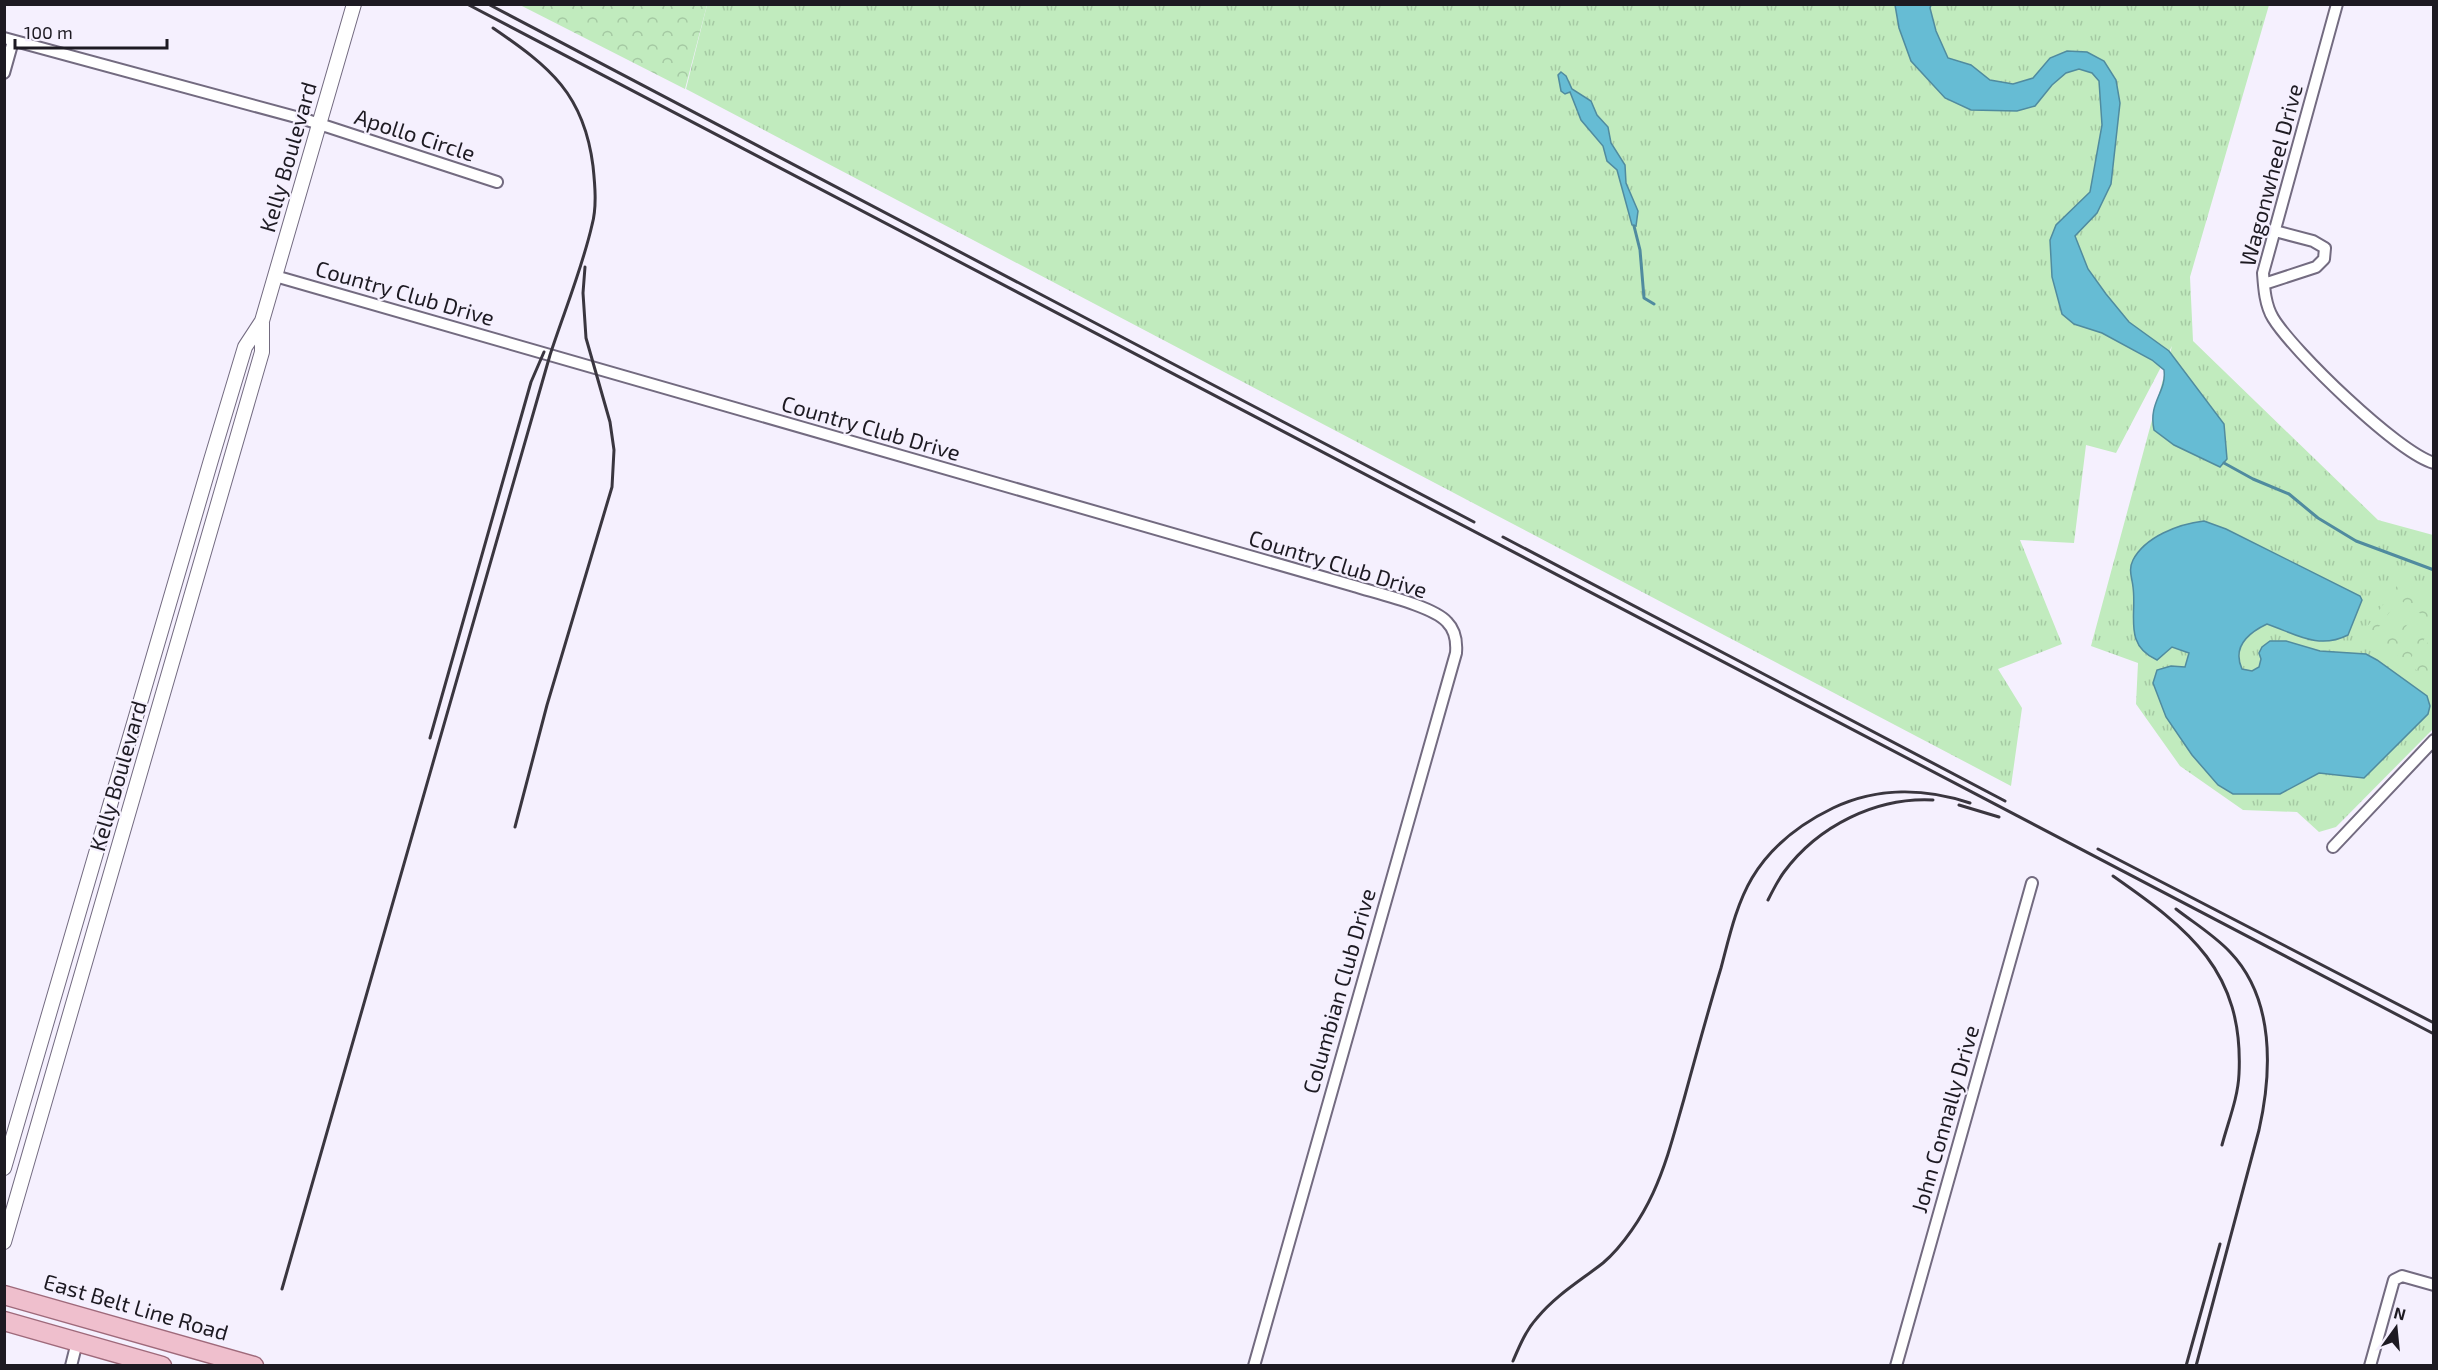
<svg xmlns="http://www.w3.org/2000/svg" width="2438" height="1370" viewBox="0 0 2438 1370" font-family="'Exo 2',sans-serif">
<style>
.grass{fill:url(#grass-tufts)}
.park{fill:url(#park-crowns)}
.pitch{fill:#c1ebbe}
.water{fill:#66bcd4;stroke:#508b9f;stroke-width:1.5}
.lines{fill:none;stroke-linecap:round;stroke-linejoin:round}
.stream{stroke:#508b9f;stroke-width:3}
.minor-casing{stroke:#736b80;stroke-width:14}
.tertiary-casing{stroke:#736b80;stroke-width:16}
.primary-casing{stroke:#9f6a7b;stroke-width:21}
.minor{stroke:#fff;stroke-width:10}
.tertiary{stroke:#fff;stroke-width:14}
.primary{stroke:#efbfcd;stroke-width:18}
.rail{stroke:#3a363f;stroke-width:3}
.labels{text-anchor:middle;stroke-width:4.5;stroke-linejoin:round;paint-order:stroke}
.street-label{font-size:22px;fill:#1d1a22;stroke:#f5f0fe}
</style>
<defs>
<pattern id="grass-tufts" width="24" height="20" patternUnits="userSpaceOnUse" patternTransform="scale(1.5)"><rect width="24" height="20" fill="#c1ebbe"/><path d="M3 7l-1-3M5 7V3M7 7l1-3M15 17l-1-3M17 17v-4M19 17l1-3" fill="none" stroke="#a5c9a3"/></pattern>
<pattern id="park-crowns" width="20" height="18" patternUnits="userSpaceOnUse" patternTransform="scale(1.5)"><rect width="20" height="18" fill="#c1ebbe"/><path d="M2 6a3 3 0 1 1 6 0M12 15a3 3 0 1 1 6 0" fill="none" stroke="#a5c9a3"/></pattern>
</defs>
<rect width="100%" height="100%" fill="#f5f0fe"/>
<path class="grass" d="M 707,5 L 2269,5 L 2190,277 L 2193,341 L 2378,520 L 2433,535 L 2433,729 L 2336,827 L 2319,832 L 2297,812 L 2243,810 L 2180,766 L 2136,704 L 2138,663 L 2091,646 L 2172,346 L 2116,453 L 2086,445 L 2074,543 L 2020,540 L 2062,644 L 1998,669 L 2022,708 L 2011,786 L 686,89 Z"/>
<path class="park" d="M 520,5 L 707,5 L 685,89 Z
M 2399,583 L 2433,608 L 2433,627 L 2407,663 L 2364,631 Z
M 2433,635 L 2433,683 L 2411,666 Z"/>
<path class="pitch" d="M 2399,599 L 2412,608 L 2392,637 L 2378,628 Z
M 2417,611 L 2430,621 L 2410,650 L 2396,640 Z"/>
<path class="water" d="M 1895,5 L 1931,5 L 1930,8 L 1936,31 L 1948,58 L 1971,65 L 1990,80 L 2013,84 L 2033,78 L 2050,58 L 2067,51 L 2087,52 L 2104,61 L 2116,80 L 2120,103 L 2111,184 L 2097,213 L 2075,236 L 2088,269 L 2106,294 L 2129,322 L 2169,351 L 2224,424 L 2227,459 L 2220,467 L 2174,445 L 2154,430 C 2148,402 2167,392 2164,370 L 2152,360 L 2102,333 L 2074,324 L 2062,314 L 2052,277 L 2050,240 L 2056,225 L 2090,192 L 2102,125 L 2099,81 L 2092,73 L 2079,69 L 2066,73 L 2052,85 L 2035,106 L 2017,111 L 1971,110 L 1945,98 L 1911,61 L 1899,28 Z
M 1561,72 L 1566,76 L 1572,89 L 1591,101 L 1597,115 L 1608,127 L 1611,143 L 1625,165 L 1626,183 L 1638,211 L 1636,226 L 1632,225 L 1617,170 L 1607,161 L 1603,146 L 1581,120 L 1570,92 L 1565,94 L 1561,91 L 1558,75 Z
M 2204,521 L 2226,529 L 2360,596 L 2362,600 L 2348,635 C 2318,650 2296,634 2267,624 C 2248,633 2232,647 2242,669 L 2252,671 L 2259,667 L 2261,659 L 2259,653 L 2262,647 L 2270,641 L 2286,641 L 2320,651 L 2366,654 L 2377,660 L 2427,696 L 2430,706 L 2428,714 L 2364,778 L 2319,773 L 2280,794 L 2233,794 L 2218,785 L 2192,755 L 2166,717 L 2153,683 L 2157,670 L 2171,666 L 2185,667 L 2189,653 L 2172,647 L 2157,660 C 2123,645 2137,615 2133,587 C 2132,577 2128,570 2133,560 C 2145,537 2178,524 2204,521 Z"/>
<g class="lines">
<path class="stream" d="M 1634,226 L 1640,250 L 1644,298 L 1654,304
M 2224,463 L 2253,479 L 2289,494 L 2318,518 L 2356,541 L 2434,570"/>
<defs>
<path id="minor" d="M 2337,4 L 2263,273 C 2264,287 2265,305 2273,318 C 2293,351 2397,452 2434,463
M 4,38 L 307,120 L 497,182
M 4,73 L 13,41
M 275,276 L 1354,586 C 1376,593 1433,606 1447,622 C 1455,630 1457,641 1456,653 L 1254,1366
M 2264,284 L 2316,267 L 2324,259 L 2325,248 L 2313,241 L 2275,231
M 2333,847 L 2434,740
M 71,1366 L 77,1342
M 1896,1366 L 2032,883
M 2370,1366 L 2394,1280 L 2402,1276 L 2434,1285"/>
<path id="tertiary" d="M 4,1168 L 211,460 L 245,347 L 262,321 L 354,4
M 4,1242 L 262,352 L 262,323"/>
<path id="primary" d="M 4,1295 L 254,1366
M 4,1321 L 162,1366"/>
</defs>
<use href="#minor" class="minor-casing"/>
<use href="#tertiary" class="tertiary-casing"/>
<use href="#primary" class="primary-casing"/>
<use href="#minor" class="minor"/>
<use href="#tertiary" class="tertiary"/>
<use href="#primary" class="primary"/>
<path class="rail" d="M 467,4 L 2434,1034
M 488,4 L 1474,522
M 1503,537 L 2005,801
M 430,738 L 531,382 L 544,352
M 1959,805 L 1999,817
M 515,827 L 547,705 L 612,487 L 614,450 L 610,422 L 586,338 L 583,293 L 585,267
M 2098,849 L 2434,1023
M 2113,876 C 2189,929 2244,971 2239,1074 C 2238,1098 2228,1122 2222,1145
M 1768,900 C 1773,890 1778,880 1784,872 C 1818,826 1876,797 1933,800
M 2176,909 C 2194,923 2214,935 2230,952 C 2275,999 2272,1072 2259,1130 L 2196,1366
M 282,1289 L 550,355 C 564,312 582,269 592,225 C 597,207 595,185 593,166 C 584,94 550,67 493,28
M 1513,1361 C 1519,1347 1526,1330 1537,1318 C 1556,1295 1580,1281 1603,1263 C 1623,1246 1642,1217 1653,1193 C 1667,1163 1675,1130 1684,1099 C 1696,1055 1708,1011 1721,968 C 1729,938 1736,905 1752,878 C 1771,846 1800,824 1833,808 C 1877,787 1925,788 1970,803
M 2186,1366 L 2220,1244"/>
</g>
<g class="labels">
<g class="street-label">
<text transform="translate(415 135) rotate(18)" y="8">Apollo Circle</text>
<text transform="translate(288 157) rotate(-74)" y="8">Kelly Boulevard</text>
<text transform="translate(2271 175) rotate(-75)" y="8">Wagonwheel Drive</text>
<text transform="translate(405 293) rotate(16)" y="8">Country Club Drive</text>
<text transform="translate(871 428) rotate(16)" y="8">Country Club Drive</text>
<text transform="translate(1338 564) rotate(17)" y="8">Country Club Drive</text>
<text transform="translate(118 776) rotate(-74)" y="8">Kelly Boulevard</text>
<text transform="translate(1339 991) rotate(-74)" y="8">Columbian Club Drive</text>
<text transform="translate(1945 1119) rotate(-74)" y="8">John Connally Drive</text>
<text transform="translate(136 1307) rotate(16)" y="8">East Belt Line Road</text>
</g>
</g>
<rect width="2438" height="1370" fill="none" stroke="#1d1a22" stroke-width="12"/>
<g transform="translate(2396 1328) rotate(15)" stroke="#f5f0fe" stroke-width="4.5" paint-order="stroke">
<path d="M0-4.5L10 22L0 15L-10 22Z" fill="#1d1a22"/>
<text y="-9" font-size="16" font-weight="bold" text-anchor="middle" fill="#1d1a22">N</text>
</g>
<path d="M15 39v9h152v-9" fill="none" stroke="#1d1a22" stroke-width="3"/>
<text x="24" y="39" font-size="18" fill="#1d1a22" stroke="#f5f0fe" stroke-width="4.5" paint-order="stroke">100 m</text>
</svg>
